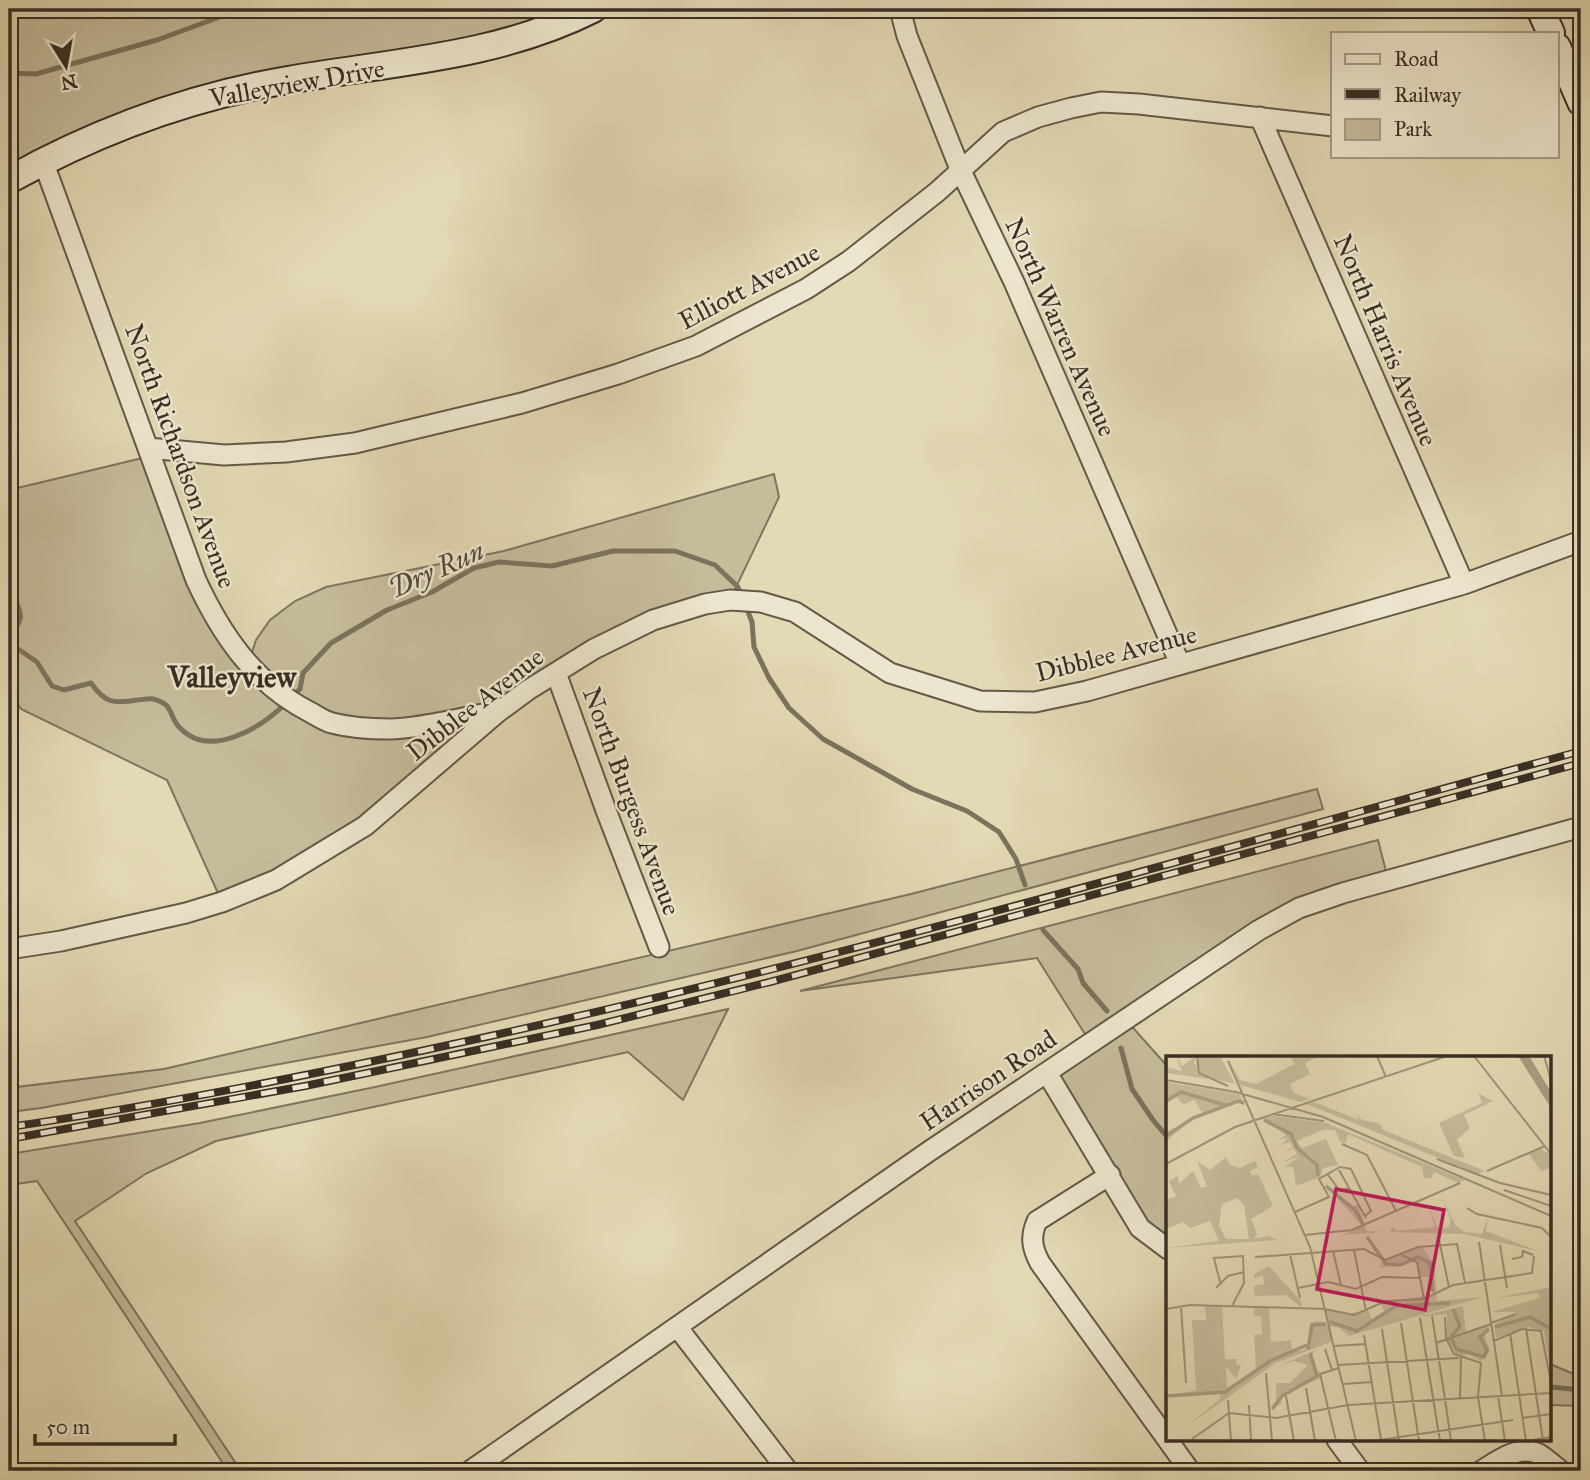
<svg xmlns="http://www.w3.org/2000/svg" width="1590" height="1480" viewBox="0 0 1590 1480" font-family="'IM FELL Great Primer',serif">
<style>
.green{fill:#c6bc9c;stroke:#7f7560;stroke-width:2}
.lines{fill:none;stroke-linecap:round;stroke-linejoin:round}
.stream{stroke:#7c725d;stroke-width:5}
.street-casing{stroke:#635948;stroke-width:23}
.secondary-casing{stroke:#382e24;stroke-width:30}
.street{stroke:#ede6ce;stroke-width:19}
.secondary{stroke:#ede6ce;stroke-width:26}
.rail-casing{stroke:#382e24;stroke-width:8}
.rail{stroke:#ede6ce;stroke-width:5;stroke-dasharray:16;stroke-linecap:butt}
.labels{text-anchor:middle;stroke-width:5;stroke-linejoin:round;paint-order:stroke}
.street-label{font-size:26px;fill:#382e24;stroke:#ede6ce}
.water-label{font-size:28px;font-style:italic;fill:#544a3c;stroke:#ede6ce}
.quarter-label{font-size:30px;font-weight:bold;fill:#382e24;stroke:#ede6ce}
.inset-river{fill:none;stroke:#a99f83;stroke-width:3.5}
.inset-road{fill:none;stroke:#9f957a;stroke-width:2}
.view{fill:#c2185b;fill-opacity:0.15;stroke:#c2185b;stroke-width:3.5}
.inset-edge{fill:none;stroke:#382e24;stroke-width:3.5}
</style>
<rect width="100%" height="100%" fill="#e3d9b4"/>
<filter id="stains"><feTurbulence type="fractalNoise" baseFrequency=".00286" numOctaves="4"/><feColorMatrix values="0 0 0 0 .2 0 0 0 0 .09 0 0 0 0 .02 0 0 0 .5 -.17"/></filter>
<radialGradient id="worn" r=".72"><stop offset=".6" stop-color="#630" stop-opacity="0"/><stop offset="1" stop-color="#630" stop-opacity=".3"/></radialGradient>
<path class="green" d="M 9,9 L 593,9 L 288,80 L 9,180 Z
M 151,456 L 196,580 L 248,664 L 256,640 L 270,620 L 295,601 L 326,587 L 504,551 L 774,474 L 779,497 L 730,600 L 653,620 L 498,712 L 419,727 L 447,756 L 365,826 L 222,902 L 167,780 L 21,709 L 9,690 L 9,490 Z
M 1317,789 L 1323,809 L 797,951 L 427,1037 L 41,1108 L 9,1112 L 9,1088 L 164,1069 L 911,894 Z
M 1378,840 L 1388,879 L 1299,908 L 1126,1020 L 1168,1067 L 1168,1249 L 1152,1238 L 1047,1073 L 1090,1042 L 1037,958 L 800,991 Z
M 728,1009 L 683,1100 L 628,1052 L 216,1141 L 147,1173 L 75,1221 L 241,1471 L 228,1471 L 37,1181 L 9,1185 L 9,1154 L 200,1123 L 375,1087 Z
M 1550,1364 L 1581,1377 L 1581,1406 L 1550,1405 Z"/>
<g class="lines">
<path class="stream" d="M 9,73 L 36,74 L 157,40 L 225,15 L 236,9
M 9,564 C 10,573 9,584 12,592 C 18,610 28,616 11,633 L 15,647 L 37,662 L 52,686 L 64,690 L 91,683 C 105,703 113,704 137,700 C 142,700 148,698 153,699 C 175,704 168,717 181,729 C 211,759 262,727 286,703
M 746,607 L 752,622 L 754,647 L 769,678 L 789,708 L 823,739 L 912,789 L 967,811 L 999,832 L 1016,859 L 1025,885
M 293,696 L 300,689 L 303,673 L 331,643 L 387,610 L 432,592 L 474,568 L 499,562 L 552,566 L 613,551 L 675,551 L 715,565 L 738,587 L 742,598
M 1043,930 L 1078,969 L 1083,983 L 1107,1011
M 1121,1048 L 1132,1089 L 1153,1120 L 1168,1138
M 1550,1387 L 1572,1389 L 1581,1396"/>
<defs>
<path id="street" d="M 900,9 L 907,36 L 960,169 L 1014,282 L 1180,664
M 1260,117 L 1464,584
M 43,161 L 196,580 C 221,634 254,683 308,711 C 316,715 324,721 332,723 C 351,728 371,729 390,729 C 426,728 461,717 496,712
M 148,448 L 224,455 L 286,452 L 355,443 L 522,403 L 618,374 L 696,346 L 806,289 L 849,261 L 937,192 L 1003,132 L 1038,117 L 1071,108 L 1101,102 L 1139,104 L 1333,126
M 556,673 L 607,813 L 659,947
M 9,949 L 61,941 L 186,913 L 222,902 L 276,880 L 365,826 L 498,712 L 528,690 L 594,649 L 653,620 L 705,604 L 730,600 L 761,602 L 795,612 L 890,673 L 980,701 L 1035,702 L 1087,691 L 1464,584 L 1581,541
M 1047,1073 L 1140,1228 L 1168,1249
M 1110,1175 L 1037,1221 C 1030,1237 1032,1248 1040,1263 L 1190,1471
M 678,1328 L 788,1471
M 1337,1440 L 1360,1471
M 470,1471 L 928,1152 L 1259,930 L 1299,908 L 1343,893 L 1581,827
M 1481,1471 C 1497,1461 1519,1444 1539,1454 C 1546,1458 1554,1466 1561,1471"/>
<path id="secondary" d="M 1540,9 L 1551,33
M 1557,47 L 1581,102
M 9,180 C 97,131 189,97 288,80 C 392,62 498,57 593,9"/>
</defs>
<use href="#street" class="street-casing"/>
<use href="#secondary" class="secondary-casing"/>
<use href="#street" class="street"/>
<use href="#secondary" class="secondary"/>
<defs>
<path id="rail" d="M 9,1127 C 175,1103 340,1069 504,1033 C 866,952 1223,848 1581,751
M 9,1139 L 305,1086 L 597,1025 L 770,982 L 1581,763"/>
</defs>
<use href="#rail" class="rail-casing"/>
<use href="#rail" class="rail"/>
</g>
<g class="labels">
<g class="street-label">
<text transform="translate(297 83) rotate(-10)" y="9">Valleyview Drive</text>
<text transform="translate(749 286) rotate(-28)" y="9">Elliott Avenue</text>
<text transform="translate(1061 327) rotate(66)" y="9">North Warren Avenue</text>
<text transform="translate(1386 340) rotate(67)" y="9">North Harris Avenue</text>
<text transform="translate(181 456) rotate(70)" y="9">North Richardson Avenue</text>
<text transform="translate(1116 653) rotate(-14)" y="9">Dibblee Avenue</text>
<text transform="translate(475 704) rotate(-38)" y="9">Dibblee Avenue</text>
<text transform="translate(632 801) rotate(70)" y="9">North Burgess Avenue</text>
<text transform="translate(988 1080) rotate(-34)" y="9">Harrison Road</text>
</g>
<g class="water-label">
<text transform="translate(436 569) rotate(-24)" y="10">Dry Run</text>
</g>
<g class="quarter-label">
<text x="232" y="687">Valleyview</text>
</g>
</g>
<g transform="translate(1166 1056)">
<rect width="385" height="385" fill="#e3d9b4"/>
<path d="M 10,0 L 16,0 L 12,2 L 16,10 L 30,0 L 28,7 L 42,23 L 0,17 L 0,11 L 16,15 ZM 32,0 L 54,0 L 69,28 L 40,21 L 30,8 ZM 125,0 L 154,0 L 139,7 L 144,18 L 124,28 L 128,37 L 143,43 L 135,46 L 74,29 L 61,1 L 74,24 L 90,28 L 128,8 ZM 0,26 L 73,38 L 79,49 L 72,47 L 27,63 L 0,85 L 0,76 L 37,58 L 28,44 L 17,49 L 11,41 L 0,48 ZM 312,37 L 327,45 L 298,59 L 304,72 L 291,84 L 299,102 L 288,100 L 273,67 L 316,47 ZM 148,46 L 193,64 L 189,55 L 194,63 L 214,68 L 217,74 L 319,115 L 312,118 L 141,48 ZM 108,60 L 160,67 L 299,124 L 292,127 L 268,116 L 265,122 L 258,122 L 256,111 L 182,78 L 180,87 L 174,86 L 169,74 L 159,73 L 131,85 L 136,92 L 160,83 L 172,109 L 157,112 L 154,121 L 130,130 L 127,111 L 119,111 L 134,100 L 117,106 L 131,98 L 128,93 L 118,96 L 127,91 L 124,86 L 115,89 L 122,82 L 114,83 L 120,79 L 97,63 ZM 375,93 L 385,99 L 385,112 L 375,115 L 363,98 ZM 60,101 L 64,109 L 74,112 L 89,105 L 92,111 L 84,115 L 86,120 L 92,118 L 107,150 L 85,163 L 91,178 L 87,183 L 102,180 L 111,184 L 0,192 L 53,185 L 44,165 L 24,172 L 17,166 L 0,173 L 0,144 L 10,140 L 3,125 L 12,120 L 13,128 L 27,115 L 35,132 L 41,130 L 31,105 L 44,114 ZM 71,142 L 78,149 L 83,183 L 60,183 L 53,169 L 56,148 ZM 157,126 L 186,150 L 192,149 L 201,175 L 218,176 L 176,179 L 196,170 ZM 276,142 L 290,170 L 298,176 L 316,178 L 322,161 L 320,175 L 372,195 L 298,178 L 223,176 L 227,171 L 230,175 L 269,171 L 263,151 L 272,173 L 283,171 L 285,164 ZM 256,190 L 269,210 L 271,245 L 317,241 L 183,280 L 172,271 L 164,271 L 167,285 L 110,307 L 21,370 L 54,343 L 54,338 L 0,341 L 30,334 L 26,264 L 40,264 L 39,249 L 56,250 L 59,303 L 71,303 L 70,309 L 75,309 L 70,323 L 60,310 L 61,334 L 66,334 L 90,316 L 88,279 L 96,278 L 95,260 L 88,260 L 88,251 L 103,252 L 105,286 L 125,284 L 126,295 L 134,295 L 141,292 L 144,268 L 152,265 L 162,270 L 159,253 L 181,258 L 202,254 L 206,263 L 218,255 L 214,247 L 266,239 L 265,221 L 255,221 L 251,206 L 213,212 L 217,204 ZM 103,210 L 134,244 L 136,252 L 120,239 L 89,240 L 88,230 L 98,228 L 97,220 L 88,222 L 88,218 ZM 385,231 L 383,240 L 384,310 L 378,275 L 362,271 L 330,282 L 328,269 L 351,256 L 325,256 L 374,242 L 372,237 L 330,242 ZM 297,250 L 300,276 L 324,270 L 318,277 L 324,295 L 315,305 L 303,298 L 292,300 L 281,283 L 281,258 L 251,261 ZM 152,293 L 146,298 L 154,322 L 115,340 L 115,348 L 104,354 L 110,348 L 110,327 L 124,327 L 142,309 L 127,305 L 108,312 Z" fill="#c6bc9c" fill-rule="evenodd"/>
<path d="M 363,0 L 385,36 L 385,52 L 352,0 Z" fill="#a99f83"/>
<path class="inset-river" d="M 0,45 L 15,36 L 59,49M 98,64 L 125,78 L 131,92 L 151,109 L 152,120M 0,80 L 27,62 L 72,45 L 78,47M 160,130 L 190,155 L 197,168M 201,181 L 220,208 L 234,209 L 252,201 L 264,207 L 267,236M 287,253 L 294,270 L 285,281 L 290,293 L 318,301 L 321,294 L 314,281 L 323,273M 164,266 L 191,275 L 230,250 L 284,247M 329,271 L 364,261 L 385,273M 142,293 L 146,269 L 160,268M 0,340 L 59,336 L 104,305 L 141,289M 106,353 L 116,340 L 151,320 L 144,297"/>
<path class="inset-road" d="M 31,0 L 33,17 L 62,30M 211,0 L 220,21M 308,0 L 385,98M 378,0 L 385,24M 62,5 L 144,191 L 190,385M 0,24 L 70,36 L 157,61 L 385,160M 106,58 L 158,65M 176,88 L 201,99 L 230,155M 271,103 L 334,127 L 385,139M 0,108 L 69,71 L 281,0M 173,114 L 200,162M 321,115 L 379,90M 162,119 L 174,135 L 183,132M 338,134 L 385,150M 301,152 L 311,158 L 376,172 L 385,181M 129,156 L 163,141 L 153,123 L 174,111 L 185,113 L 205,155 L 199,160M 139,179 L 186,174 L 294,127M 273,184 L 283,231M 313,186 L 336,340M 334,189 L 341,232M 188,194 L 200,255M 167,195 L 175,229M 124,198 L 134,242M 236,199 L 251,206 L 258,243M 89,201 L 198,193 L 219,204 L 252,191 L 291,188 L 299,227M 346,203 L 356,201 L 357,195 L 367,199M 54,226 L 48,202 L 77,200 L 78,227 L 66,250M 50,232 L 62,220 L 78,216M 132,232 L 162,226 L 190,233 L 216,221 L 255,222M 15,250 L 20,327M 0,253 L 24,249 L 159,253 L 188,259 L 220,245 L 258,243 L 287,229 L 366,217 L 368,200M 266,260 L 279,343M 279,261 L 280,282 L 288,298 L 315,307M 254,262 L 274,385M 235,267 L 253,385M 325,267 L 350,258M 360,272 L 377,385M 216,273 L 233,385M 344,277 L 360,385M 198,279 L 215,384M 328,285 L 356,273 L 375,275 L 385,326M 270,287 L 325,268M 168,290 L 200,288M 159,293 L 166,314M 315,307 L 312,341 L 319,385M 172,309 L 293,302M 100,317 L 106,385M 177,328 L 206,326M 140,332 L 149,385M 120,340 L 128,385M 332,340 L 339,385M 294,342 L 295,301M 279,343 L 285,385M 62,344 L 65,385M 83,349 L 85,385M 357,362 L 385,358M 26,383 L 63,357 L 110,362 L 182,349 L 385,337M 170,385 L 154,318 L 173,312M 207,385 L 347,364M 361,385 L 385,381"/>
<path class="view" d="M 170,133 L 278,154 L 259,254 L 151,233 Z"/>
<rect width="385" height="385" class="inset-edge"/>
</g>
<rect width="1590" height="1480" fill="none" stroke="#e3d9b4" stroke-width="35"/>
<rect x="10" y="10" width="1569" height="1459" fill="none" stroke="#382e24" stroke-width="3.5"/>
<rect x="18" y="18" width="1555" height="1445" fill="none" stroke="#382e24" stroke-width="2"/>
<rect x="1331" y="32" width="228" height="126" fill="#ede6ce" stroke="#a59c8a" stroke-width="2"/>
<rect x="1345" y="54" width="35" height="10" fill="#ede6ce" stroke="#a59c8a" stroke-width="2"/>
<text x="1394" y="66" font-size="21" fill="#382e24">Road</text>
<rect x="1345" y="89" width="35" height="10" fill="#382e24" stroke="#a59c8a" stroke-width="2"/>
<text x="1394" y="102" font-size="21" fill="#382e24">Railway</text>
<rect x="1345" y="119" width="35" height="21" fill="#c6bc9c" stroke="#a59c8a" stroke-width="2"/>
<text x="1394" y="136" font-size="21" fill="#382e24">Park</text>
<g transform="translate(66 66) rotate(169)" stroke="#ede6ce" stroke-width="5" paint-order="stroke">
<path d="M0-5L12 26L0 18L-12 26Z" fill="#382e24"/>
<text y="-10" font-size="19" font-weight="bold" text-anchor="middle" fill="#382e24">N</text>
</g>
<path d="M35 1434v10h140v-10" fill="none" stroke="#382e24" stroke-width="3.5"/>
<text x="46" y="1434" font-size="21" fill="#382e24" stroke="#ede6ce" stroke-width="5" paint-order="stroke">50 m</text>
<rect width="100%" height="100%" filter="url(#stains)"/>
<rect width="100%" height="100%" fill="url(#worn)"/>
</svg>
